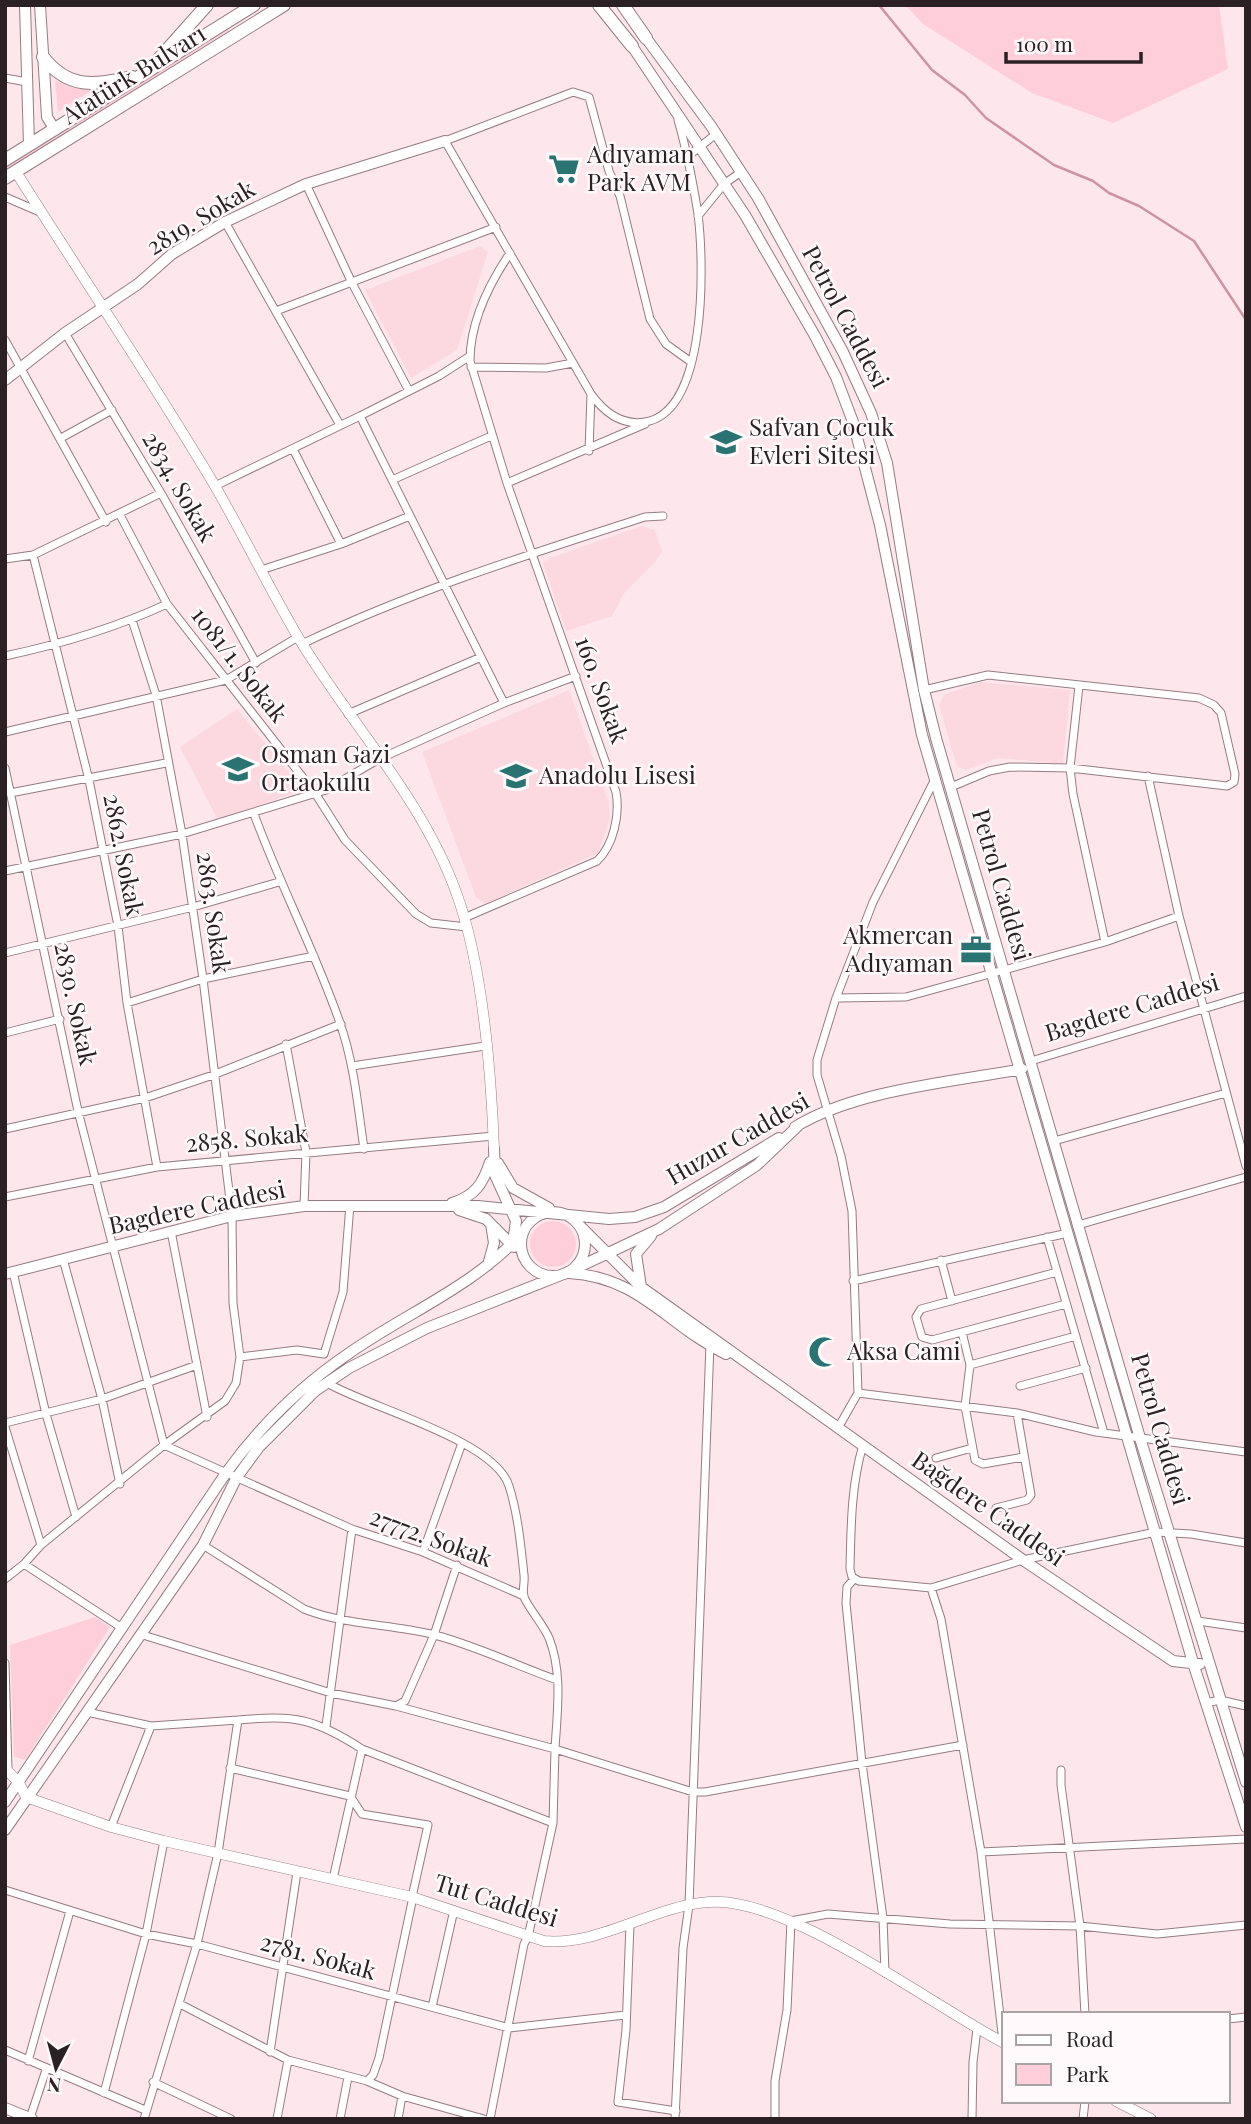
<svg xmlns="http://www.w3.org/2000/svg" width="1251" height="2124" viewBox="0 0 1251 2124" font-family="'Playfair Display',serif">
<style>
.built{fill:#fcd9e1}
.green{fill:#fecfdb}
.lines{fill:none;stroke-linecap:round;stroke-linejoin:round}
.stream{stroke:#ce93a2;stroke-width:2.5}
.minor-casing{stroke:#947c82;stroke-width:9}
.tertiary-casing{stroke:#947c82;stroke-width:11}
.secondary-casing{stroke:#947c82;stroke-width:12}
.trunk-casing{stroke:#947c82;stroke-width:14}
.minor{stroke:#fff;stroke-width:7}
.tertiary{stroke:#fff;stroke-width:10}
.secondary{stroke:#fff;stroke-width:10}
.trunk{stroke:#fff;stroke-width:12}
.labels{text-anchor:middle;stroke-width:5;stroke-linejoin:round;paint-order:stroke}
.street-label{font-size:24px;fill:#2b2124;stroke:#fff9fb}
.poi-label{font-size:24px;fill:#2b2124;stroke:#fff9fb;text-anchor:start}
</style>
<rect width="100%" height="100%" fill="#fde7ec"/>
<path class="built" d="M 480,246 L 488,252 L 457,350 L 411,378 L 365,290 Z
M 642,526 L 655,530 L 662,552 L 657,560 L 625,592 L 612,616 L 566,631 L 543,563 L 547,559 Z
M 980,682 L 1070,690 L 1063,764 L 998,758 L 966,770 L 957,767 L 939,705 L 944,695 Z
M 569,690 L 608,800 L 610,819 L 598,853 L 485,904 L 476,897 L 422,752 Z
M 237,709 L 303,790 L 218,820 L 180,747 Z"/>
<path class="green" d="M 905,5 L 1219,5 L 1228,69 L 1113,123 L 1032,93 L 923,24 Z
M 228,30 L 230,32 L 5,171 L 5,167 Z
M 55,80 L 70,87 L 92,90 L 58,112 Z
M530 1244a23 23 0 1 1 46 0a23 23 0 1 1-46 0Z
M 95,1617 L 110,1627 L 25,1760 L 14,1757 L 10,1645 Z"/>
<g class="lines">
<path class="stream" d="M 879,5 L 932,70 L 965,95 L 986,118 L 1054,165 L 1093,181 L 1109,193 L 1139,206 L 1194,241 L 1246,320"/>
<defs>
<path id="minor" d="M 5,78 L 27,82
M 678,120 C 687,151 693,183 698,214 C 704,262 708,412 645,422 C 621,426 604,412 591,394 L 445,141 L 573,92 L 589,97 L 609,171 L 620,196 L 650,319 L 666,344 L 691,362
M 687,157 L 716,134
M 306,184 L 352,283 L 409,391
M 5,197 L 40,212
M 698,216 L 724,184 L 741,172
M 225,222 L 340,425
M 276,311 L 496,227
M 65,333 L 161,493 L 256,663
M 5,340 L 106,522
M 471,367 L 546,368 L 573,363
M 360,416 L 439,376 L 470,356
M 61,438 L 112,410
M 293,449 L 341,544
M 589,451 L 591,395
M 392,480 L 491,436
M 507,483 L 645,424
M 215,486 L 360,416 L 504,703
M 120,515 L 167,604 L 315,793 L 345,840 L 416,914 L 431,923 L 467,927
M 33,555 L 89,780 L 118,926 L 127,1003 L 157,1167
M 5,559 L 33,555 L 161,493
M 261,570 L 341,544 L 410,516
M 302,644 C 412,591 530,554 645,517 L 663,516
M 5,656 C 61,644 115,628 167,604
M 1079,686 L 1070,768 L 1073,794 L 1105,942
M 924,690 L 988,675 L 1199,698 L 1214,705 L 1221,713 L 1235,774 L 1234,782 L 1227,786 L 1070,768 L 1010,767 L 989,771 L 951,787
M 348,714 L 479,658
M 5,732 L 226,680 L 298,637
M 5,768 L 78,1111 L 164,1445 L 352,1529 L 423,1552 L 524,1596
M 1148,776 L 1179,916 L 1246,1166
M 10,793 L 166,763
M 254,814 C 280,885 315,951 340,1023 C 354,1063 358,1107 364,1149
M 5,871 L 182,834 L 326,790 L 379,759 L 504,703 L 576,676
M 464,918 L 597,861 C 614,845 620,814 616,792 L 507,483 L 470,361 C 470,322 489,284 510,253
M 5,953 L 193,907 L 279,882
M 836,998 L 906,997 L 1105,942 L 1179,916
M 127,1003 L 203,979 L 314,956
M 5,1033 L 60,1019
M 286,1044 L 306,1152 L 304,1206
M 1031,1061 L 1246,996
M 352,1066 L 485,1046
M 5,1129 L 145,1098 L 213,1075 L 341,1024
M 1054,1141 L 1226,1093
M 5,1197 L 157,1167 L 494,1136
M 1078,1225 L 1246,1177
M 171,1231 L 207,1417
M 1047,1237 L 1104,1433
M 63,1259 L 102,1399 L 120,1484
M 941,1260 L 952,1301
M 13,1272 L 46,1414 L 76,1517
M 1057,1272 L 921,1309 L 916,1317 L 922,1337 L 932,1340 L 1066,1304
M 853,1281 L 1068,1233
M 962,1332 L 970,1365 L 965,1406 L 975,1460 L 983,1464 L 1024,1457
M 240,1357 L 297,1350 L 324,1354 L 343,1292 L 350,1205
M 970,1365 L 1076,1336
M 327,1383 C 370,1408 495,1440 509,1486 C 518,1514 521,1547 524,1575 C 525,1582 522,1591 524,1597 C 529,1609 543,1624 549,1638 C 563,1673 557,1713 555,1749 L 693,1792 L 705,1792 L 963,1745
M 1020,1386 L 1086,1368
M 858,1393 L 852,1211 L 841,1156 L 817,1075 L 817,1060 L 836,998 L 873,902 L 935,779
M 5,1423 L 102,1399 L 197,1365
M 5,1427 L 41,1545
M 838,1428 L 858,1393 L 1017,1413 L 1096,1432 L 1246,1452
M 863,1445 C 851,1485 851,1528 850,1569 L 852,1577 L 859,1581 L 931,1588 L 1023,1560 L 1156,1532 L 1191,1534 L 1246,1543
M 936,1458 L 972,1448
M 996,1508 L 1027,1500 L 1031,1495 L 1017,1413
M 203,1545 L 304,1609 C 344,1625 389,1624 431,1634 C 469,1643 518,1666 557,1680
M 423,1552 L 462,1443
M 24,1564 L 122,1628
M 5,1579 L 24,1564 L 41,1545 L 164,1445 L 225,1401 L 236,1383 L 240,1357 L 233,1303 L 232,1216 L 203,979 L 182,834 L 156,695 L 132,620
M 854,1579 L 847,1587 L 846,1603 L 862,1763 L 883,1918 L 885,1973
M 931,1588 L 941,1619 L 981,1852 L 1003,2042
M 1198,1621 L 1246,1628
M 143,1635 L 331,1693 L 396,1706 L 405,1701 L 434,1635 L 457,1565
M 5,1663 L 8,1769
M 1206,1703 L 1220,1700 L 1246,1706
M 396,1706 L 555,1749 L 553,1823
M 87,1712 L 151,1726 L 238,1720
M 326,1726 L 352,1529
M 362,1749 L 553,1823 L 528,1937 L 524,1944 L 490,2119
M 230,1768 L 350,1796 L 362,1814 L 428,1825 L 412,1897
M 1061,1770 L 1061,1785 L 1080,1926 L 1085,2014
M 111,1827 L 151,1726
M 981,1852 L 1246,1839
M 5,1890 L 146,1934 L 197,1944 L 509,2028 L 625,2015
M 630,1924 L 626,2030 L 618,2102 L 676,2111
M 180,2004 L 288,2060 L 367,2081 L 373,2075 L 379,2058 L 413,1897
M 432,2007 L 454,1910
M 1228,2019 L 1246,2017
M 5,2050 L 145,2110
M 270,2052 L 297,1872
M 28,2061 L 70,1911
M 367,2081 L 402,2096 L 484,2119
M 153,2082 L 231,2119
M 104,2093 L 146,1934 L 164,1841
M 30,2118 L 46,2070
M 144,2119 L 197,1944 L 218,1853 L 238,1720 C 295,1715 314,1718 362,1749 L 333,1879
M 277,2119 L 288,2060
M 340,2119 L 348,2077
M 398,2119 L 402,2096
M 675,2119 L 683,1948 L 689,1905 L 710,1344
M 775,2119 L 775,2081 L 787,2010 L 791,1921 L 828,1914 L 950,1924 L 1080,1926 L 1157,1934 L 1246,1925
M 972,2119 L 973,2062 L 977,2029
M 1083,2119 L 1085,2101"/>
<path id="tertiary" d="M 16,172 C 82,277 152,380 215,486 C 244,536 269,588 298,637 C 349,722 422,798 456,892 C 483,965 491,1071 494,1149
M 5,1768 L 19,1783 L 26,1797 L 111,1827 L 164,1841 L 412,1897 L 544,1941 C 601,1946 652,1906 709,1902 C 788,1896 931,2005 1004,2043
M 1116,2101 L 1151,2119"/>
<path id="secondary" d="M 25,5 L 29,145
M 40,5 L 47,117 L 55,130
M 646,38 L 711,126 L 758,198 L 843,352 L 871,413 L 887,463 L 924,690 L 936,738 L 1140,1438 L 1246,1782
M 632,46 L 745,215 L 815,336 L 836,377 L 853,422 L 880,525 L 922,735 L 1194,1666 L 1246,1827
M 5,380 L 65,333 L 138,284 L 172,254 L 225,222 L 306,184 L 445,141
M 795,1127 C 855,1090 952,1082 1022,1069
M 494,1149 L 495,1175 L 516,1221 L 513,1242
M 498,1163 L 513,1188 L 549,1208
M 452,1203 C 475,1196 483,1184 490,1162
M 459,1210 L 486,1219 L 514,1247
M521 1244a32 32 0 1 1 64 0a32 32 0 1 1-64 0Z
M 579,1225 L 641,1287 L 1023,1560 L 1173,1661 L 1200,1664
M 488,1265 L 494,1243 L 491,1224
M 569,1273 C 640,1277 667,1325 726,1354
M 5,1274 L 232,1216 L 304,1206 L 478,1206 L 609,1219 L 635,1217 L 664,1207 L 779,1138
M 641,1287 L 636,1254 L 651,1236
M 5,1802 L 226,1473 C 260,1426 301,1386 348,1354 C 406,1313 475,1286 523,1232
M 5,1830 L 203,1545 L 237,1477 L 259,1447 L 315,1391 L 349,1368 L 427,1328 L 566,1273 L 659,1229 L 757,1165 L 800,1124
M 5,2108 L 32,2119"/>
<path id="trunk" d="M 599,5 L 632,46
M 623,5 L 646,38
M 43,57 C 69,90 94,85 132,77
M 158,60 L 207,5
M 5,160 L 254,5
M 5,178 L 284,5"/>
</defs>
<use href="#minor" class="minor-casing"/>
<use href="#tertiary" class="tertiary-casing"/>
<use href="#secondary" class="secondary-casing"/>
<use href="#trunk" class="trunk-casing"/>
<use href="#minor" class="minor"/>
<use href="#tertiary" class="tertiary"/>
<use href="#secondary" class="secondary"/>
<use href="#trunk" class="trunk"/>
</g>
<defs>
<symbol id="supermarket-bare" viewBox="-9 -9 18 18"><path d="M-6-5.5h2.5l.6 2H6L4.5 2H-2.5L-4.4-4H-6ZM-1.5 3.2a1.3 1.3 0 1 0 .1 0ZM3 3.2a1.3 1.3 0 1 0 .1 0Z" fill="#297372" stroke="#fff9fb" stroke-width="2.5" paint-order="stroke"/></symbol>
<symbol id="school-bare" viewBox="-9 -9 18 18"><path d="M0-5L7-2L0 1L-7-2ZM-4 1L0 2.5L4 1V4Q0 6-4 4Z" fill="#297372" stroke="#fff9fb" stroke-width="2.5" paint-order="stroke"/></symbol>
<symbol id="office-bare" viewBox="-9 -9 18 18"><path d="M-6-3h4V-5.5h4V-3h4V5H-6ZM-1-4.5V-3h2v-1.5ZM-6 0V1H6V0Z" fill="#297372" stroke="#fff9fb" stroke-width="2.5" paint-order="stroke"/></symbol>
<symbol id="mosque-bare" viewBox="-9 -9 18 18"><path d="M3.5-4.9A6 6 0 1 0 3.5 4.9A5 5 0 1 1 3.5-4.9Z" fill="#297372" stroke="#fff9fb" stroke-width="2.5" paint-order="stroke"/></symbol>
</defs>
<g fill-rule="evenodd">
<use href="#supermarket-bare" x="542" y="147" width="44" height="44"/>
<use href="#school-bare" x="704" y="420" width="44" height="44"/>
<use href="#school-bare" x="216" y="747" width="44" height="44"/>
<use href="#school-bare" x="494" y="754" width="44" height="44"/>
<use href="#office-bare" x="954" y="928" width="44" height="44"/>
<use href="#mosque-bare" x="802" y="1330" width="44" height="44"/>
</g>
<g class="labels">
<g class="street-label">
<text transform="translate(134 75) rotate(-32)" y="8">Atatürk Bulvarı</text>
<text transform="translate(201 218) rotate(-31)" y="8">2819. Sokak</text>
<text transform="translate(845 317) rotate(62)" y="8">Petrol Caddesi</text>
<text transform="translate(179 487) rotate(60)" y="8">2834. Sokak</text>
<text transform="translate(239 665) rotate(52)" y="8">1081/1. Sokak</text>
<text transform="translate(601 690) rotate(70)" y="8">160. Sokak</text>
<text transform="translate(123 855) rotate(79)" y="8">2862. Sokak</text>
<text transform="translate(1001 885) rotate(74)" y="8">Petrol Caddesi</text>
<text transform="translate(213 913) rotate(82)" y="8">2863. Sokak</text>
<text transform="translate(75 1004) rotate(78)" y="8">2830. Sokak</text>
<text transform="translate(1132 1008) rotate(-17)" y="8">Bagdere Caddesi</text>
<text transform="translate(247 1139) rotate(-5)" y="8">2858. Sokak</text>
<text transform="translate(738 1139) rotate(-30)" y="8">Huzur Caddesi</text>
<text transform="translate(197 1208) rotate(-12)" y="8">Bagdere Caddesi</text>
<text transform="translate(1160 1429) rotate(74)" y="8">Petrol Caddesi</text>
<text transform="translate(988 1509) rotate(35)" y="8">Bağdere Caddesi</text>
<text transform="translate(431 1538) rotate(20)" y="8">27772. Sokak</text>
<text transform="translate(496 1901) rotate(17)" y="8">Tut Caddesi</text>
<text transform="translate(318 1957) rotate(15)" y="8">2781. Sokak</text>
</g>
<g class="poi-label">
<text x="587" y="163">Adıyaman<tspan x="587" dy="28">Park AVM</tspan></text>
<text x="749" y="436">Safvan Çocuk<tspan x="749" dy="28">Evleri Sitesi</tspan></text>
<text x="261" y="763">Osman Gazi<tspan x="261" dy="28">Ortaokulu</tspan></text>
<text x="539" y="784">Anadolu Lisesi</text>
<text x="953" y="944" text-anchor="end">Akmercan<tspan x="953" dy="28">Adıyaman</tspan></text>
<text x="847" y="1360">Aksa Cami</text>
</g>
</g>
<rect width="1251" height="2124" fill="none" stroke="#2b2124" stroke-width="14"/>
<rect x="1002" y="2012" width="228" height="91" fill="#fff9fb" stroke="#aaa3a5" stroke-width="2"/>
<rect x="1016" y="2035" width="35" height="10" fill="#ffffff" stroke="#aaa3a5" stroke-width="2"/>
<text x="1066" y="2047" font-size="21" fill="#2b2124">Road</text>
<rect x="1016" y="2064" width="35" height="21" fill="#fecfdb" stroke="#aaa3a5" stroke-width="2"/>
<text x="1066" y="2082" font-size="21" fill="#2b2124">Park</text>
<g transform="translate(56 2068) rotate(186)" stroke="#fff9fb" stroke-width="5" paint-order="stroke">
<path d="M0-5L12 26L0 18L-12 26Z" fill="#2b2124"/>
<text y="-10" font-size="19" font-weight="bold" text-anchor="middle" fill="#2b2124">N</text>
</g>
<path d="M1006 52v10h135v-10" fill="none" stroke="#2b2124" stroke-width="3.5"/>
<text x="1016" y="52" font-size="21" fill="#2b2124" stroke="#fff9fb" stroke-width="5" paint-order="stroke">100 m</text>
</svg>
